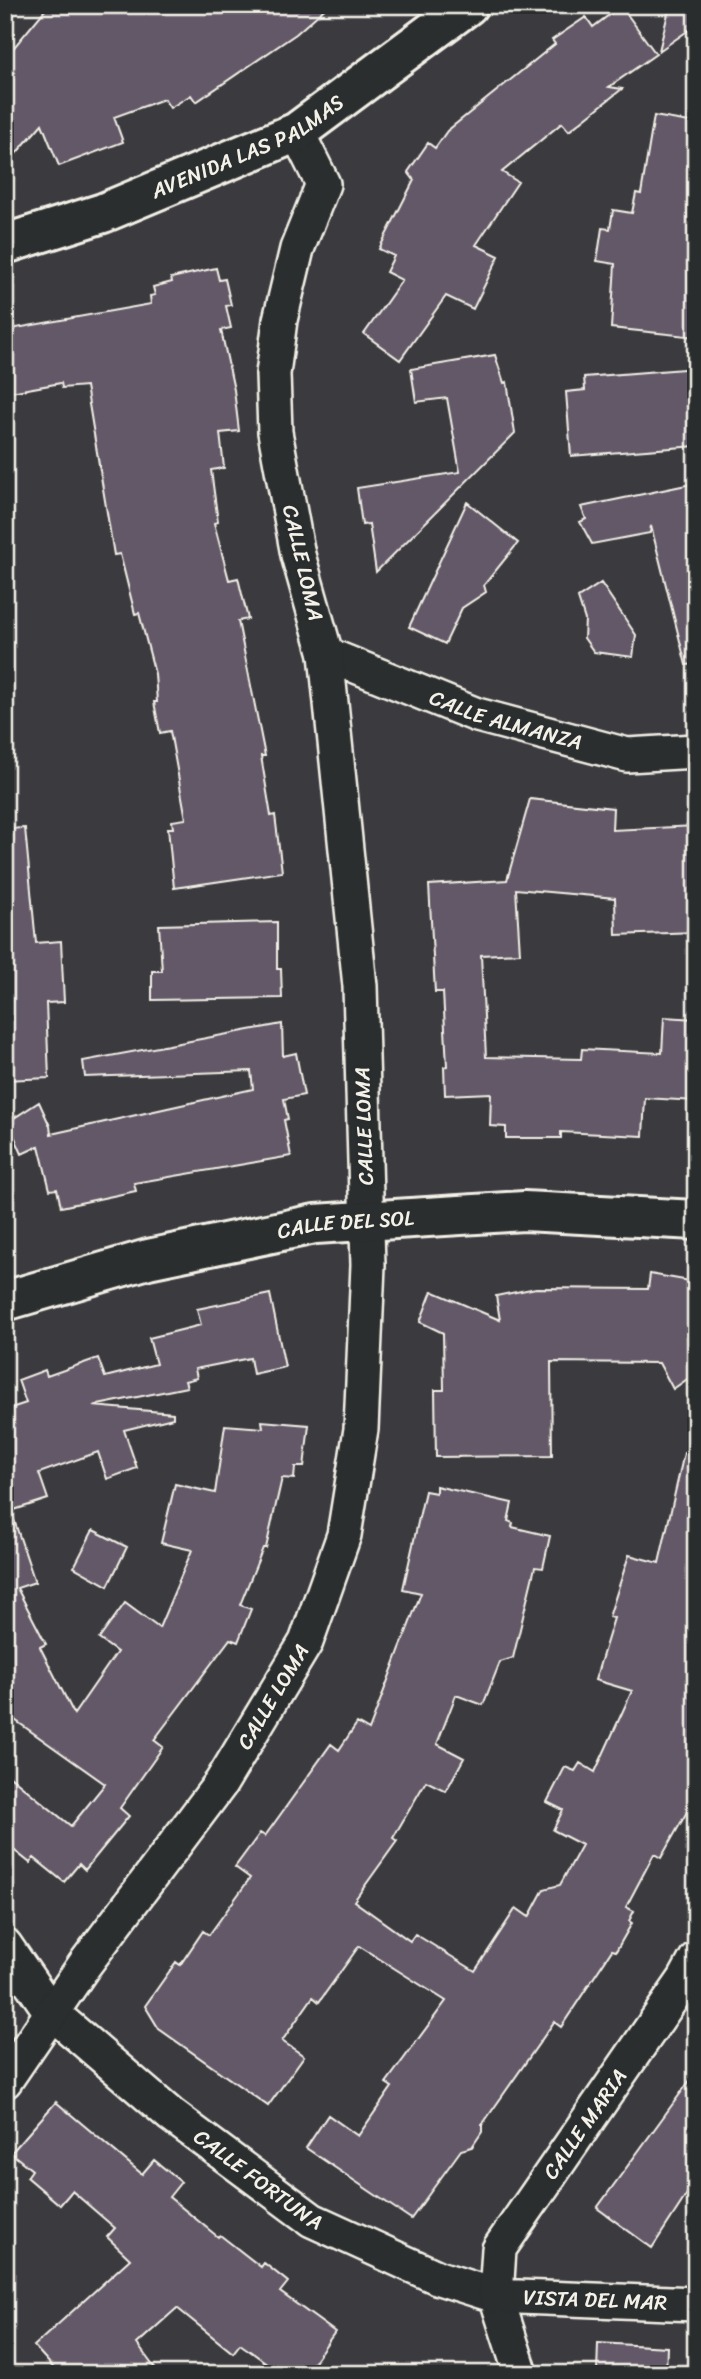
<svg xmlns="http://www.w3.org/2000/svg" width="701" height="2379" viewBox="0 0 701 2379" font-family="Sriracha,sans-serif">
<style>
.building{fill:#645967;stroke:#f4f1e8;stroke-width:2}
.lines{fill:none;stroke-linecap:round;stroke-linejoin:round}
.minor-casing{stroke:#f4f1e8;stroke-width:38}
.tertiary-casing{stroke:#f4f1e8;stroke-width:44}
.minor{stroke:#2a2d2e;stroke-width:33}
.tertiary{stroke:#2a2d2e;stroke-width:38}
.labels{text-anchor:middle;stroke-width:6;stroke-linejoin:round;paint-order:stroke}
.street-label{font-size:21px;fill:#f4f1e8;stroke:#2a2d2e}
</style>
<rect width="100%" height="100%" fill="#3b3a3f"/>
<filter id="ink" filterUnits="userSpaceOnUse"><feTurbulence type="fractalNoise" baseFrequency=".0143" numOctaves="2"/><feDisplacementMap in="SourceGraphic" scale="14" xChannelSelector="R" yChannelSelector="G"/><feConvolveMatrix kernelMatrix="1 2 1 2 8 2 1 2 1" color-interpolation-filters="sRGB"/></filter>
<g filter="url(#ink)">
<path class="building" d="M 49,5 L 329,5 L 296,34 L 196,102 L 191,95 L 170,108 L 164,99 L 114,117 L 123,142 L 59,166 L 42,124 L 5,166 L 5,58 Z
M 670,5 L 696,5 L 696,25 L 659,51 Z
M 621,6 L 656,54 L 609,87 L 622,89 L 569,131 L 562,123 L 502,172 L 518,182 L 476,245 L 499,256 L 473,309 L 446,296 L 400,360 L 364,334 L 402,280 L 386,272 L 394,256 L 379,249 L 414,180 L 408,172 L 428,143 L 435,148 L 447,131 L 555,44 L 552,40 L 586,17 L 593,27 Z
M 654,116 L 696,123 L 696,337 L 611,328 L 615,264 L 597,261 L 602,228 L 610,229 L 613,210 L 632,213 L 636,193 L 641,194 Z
M 216,268 L 219,280 L 225,279 L 231,305 L 226,306 L 231,328 L 221,330 L 234,390 L 239,431 L 220,433 L 224,468 L 211,470 L 218,522 L 214,523 L 229,580 L 238,578 L 248,619 L 238,621 L 265,756 L 261,756 L 271,816 L 275,815 L 282,872 L 174,888 L 168,828 L 173,828 L 172,821 L 186,819 L 170,731 L 160,733 L 154,702 L 157,702 L 155,674 L 139,613 L 135,614 L 120,554 L 114,555 L 86,386 L 62,388 L 61,383 L 5,393 L 5,330 L 151,304 L 150,296 L 155,295 L 153,287 L 172,282 L 171,278 Z
M 495,355 L 504,383 L 507,382 L 515,433 L 376,572 L 369,524 L 362,525 L 357,488 L 460,472 L 447,398 L 416,402 L 411,369 Z
M 696,368 L 696,446 L 571,456 L 566,392 L 585,390 L 584,377 Z
M 696,483 L 696,664 L 686,665 L 651,526 L 650,533 L 592,544 L 580,522 L 586,519 L 581,507 Z
M 467,502 L 518,543 L 484,585 L 486,592 L 462,608 L 445,644 L 409,627 Z
M 601,583 L 636,635 L 633,657 L 594,652 L 584,638 L 585,620 L 578,598 Z
M 530,799 L 613,808 L 612,830 L 696,826 L 696,932 L 616,935 L 615,898 L 516,889 L 520,953 L 481,955 L 486,1057 L 581,1059 L 582,1049 L 662,1053 L 664,1017 L 696,1019 L 696,1101 L 645,1098 L 643,1136 L 561,1132 L 561,1138 L 506,1138 L 506,1127 L 490,1126 L 491,1093 L 445,1095 L 444,1067 L 447,1066 L 443,992 L 435,992 L 429,885 L 507,880 Z
M 25,828 L 36,943 L 61,941 L 64,1002 L 46,1003 L 49,1078 L 5,1080 L 5,829 Z
M 277,922 L 277,969 L 281,969 L 282,998 L 152,1000 L 152,971 L 162,971 L 159,925 Z
M 282,1024 L 283,1056 L 296,1053 L 304,1095 L 284,1099 L 288,1119 L 284,1120 L 291,1156 L 134,1183 L 136,1191 L 61,1207 L 57,1189 L 50,1190 L 39,1146 L 22,1154 L 8,1122 L 39,1102 L 50,1126 L 51,1134 L 253,1089 L 251,1071 L 85,1077 L 83,1061 Z
M 650,1274 L 696,1282 L 696,1373 L 673,1389 L 659,1363 L 551,1362 L 552,1456 L 436,1457 L 435,1390 L 444,1390 L 443,1333 L 420,1322 L 432,1291 L 500,1320 L 496,1296 L 536,1288 L 648,1289 Z
M 270,1294 L 285,1367 L 253,1374 L 250,1358 L 195,1369 L 197,1378 L 185,1381 L 187,1387 L 93,1406 L 173,1413 L 173,1418 L 124,1430 L 137,1468 L 107,1479 L 98,1452 L 39,1473 L 48,1499 L 11,1511 L 35,1582 L 17,1588 L 46,1644 L 40,1647 L 74,1714 L 117,1652 L 99,1639 L 125,1603 L 159,1628 L 192,1550 L 161,1543 L 175,1484 L 215,1493 L 225,1425 L 263,1428 L 262,1421 L 309,1425 L 304,1467 L 295,1467 L 294,1479 L 282,1478 L 266,1548 L 263,1548 L 240,1605 L 251,1609 L 238,1642 L 230,1639 L 154,1740 L 163,1747 L 120,1808 L 129,1816 L 85,1870 L 79,1864 L 64,1882 L 34,1858 L 30,1863 L 5,1843 L 5,1772 L 71,1826 L 105,1784 L 5,1713 L 5,1410 L 26,1403 L 18,1380 L 45,1370 L 47,1376 L 98,1358 L 105,1377 L 156,1364 L 149,1338 L 201,1325 L 197,1309 Z
M 684,1453 L 696,1454 L 696,1813 L 688,1810 L 661,1858 L 654,1854 L 626,1907 L 634,1911 L 629,1921 L 632,1923 L 616,1951 L 612,1950 L 561,2027 L 554,2022 L 482,2125 L 482,2132 L 472,2147 L 461,2150 L 411,2219 L 306,2148 L 328,2115 L 358,2136 L 392,2087 L 386,2083 L 446,2001 L 359,1946 L 319,2002 L 313,1997 L 282,2041 L 304,2056 L 268,2106 L 159,2029 L 145,2006 L 176,1962 L 180,1965 L 203,1931 L 209,1935 L 250,1878 L 235,1867 L 260,1833 L 265,1836 L 331,1744 L 339,1750 L 357,1723 L 369,1730 L 421,1593 L 403,1589 L 425,1491 L 436,1493 L 436,1486 L 512,1503 L 508,1521 L 513,1523 L 512,1527 L 550,1536 L 543,1568 L 535,1567 L 513,1658 L 500,1662 L 483,1705 L 456,1695 L 437,1744 L 464,1758 L 446,1791 L 426,1781 L 393,1838 L 397,1841 L 354,1901 L 410,1941 L 415,1934 L 475,1971 L 516,1908 L 529,1917 L 544,1889 L 560,1885 L 582,1845 L 553,1830 L 563,1810 L 547,1802 L 565,1767 L 575,1771 L 580,1763 L 595,1772 L 632,1691 L 595,1680 L 614,1618 L 609,1617 L 629,1555 L 659,1563 Z
M 93,1530 L 127,1547 L 108,1586 L 74,1567 Z
M 696,2072 L 696,2180 L 652,2248 L 597,2208 Z
M 56,2102 L 142,2174 L 154,2160 L 181,2182 L 169,2197 L 218,2237 L 220,2235 L 261,2267 L 264,2263 L 288,2282 L 280,2292 L 335,2332 L 305,2374 L 282,2374 L 240,2344 L 233,2353 L 177,2308 L 137,2344 L 159,2374 L 59,2374 L 34,2346 L 130,2259 L 107,2237 L 115,2228 L 72,2191 L 60,2205 L 27,2177 L 32,2170 L 11,2153 Z
M 598,2343 L 667,2347 L 666,2374 L 597,2374 Z"/>
<g class="lines">
<defs>
<g id="minor">
<path id="s1" d="M 326,654 L 477,715 L 627,755 L 696,751"/>
<path id="s2" d="M 5,1945 L 51,2012 L 171,2115 L 312,2220 L 439,2278 L 496,2296 L 521,2374"/>
<path id="s3" d="M 696,1959 L 685,1979 L 499,2249 L 496,2296 L 696,2304"/>
<path id="s4" d="M 5,2081 L 85,1964 L 221,1783 L 306,1642 L 344,1535 L 361,1429 L 368,1265 L 360,986 L 326,654 L 298,555 L 275,432 L 273,374 L 280,320 L 297,249 L 323,184 L 297,132"/>
</g>
<g id="tertiary">
<path id="s5" d="M 5,244 L 103,213 L 297,132 L 468,5"/>
<path id="s6" d="M 5,1301 L 148,1259 L 315,1224 L 524,1211 L 696,1220"/>
</g>
</defs>
<use href="#minor" class="minor-casing"/>
<use href="#tertiary" class="tertiary-casing"/>
<use href="#minor" class="minor"/>
<use href="#tertiary" class="tertiary"/>
</g>
</g>
<g class="labels">
<g class="street-label">
<text dy="7" stroke="none"><textPath href="#s5" startOffset="262">AVENIDA LAS PALMAS</textPath></text>
<text transform="translate(303 563) rotate(77)" y="7">CALLE LOMA</text>
<text dy="7" stroke="none"><textPath href="#s1" startOffset="192">CALLE ALMANZA</textPath></text>
<text transform="translate(364 1126) rotate(-92)" y="7">CALLE LOMA</text>
<text dy="7" stroke="none"><textPath href="#s6" startOffset="350">CALLE DEL SOL</textPath></text>
<text dy="7" stroke="none"><textPath href="#s4" startOffset="469">CALLE LOMA</textPath></text>
<text transform="translate(585 2124) rotate(-55)" y="7">CALLE MARIA</text>
<text dy="7" stroke="none"><textPath href="#s2" startOffset="348">CALLE FORTUNA</textPath></text>
<text dy="7" stroke="none"><textPath href="#s3" startOffset="497">VISTA DEL MAR</textPath></text>
</g>
</g>
<rect width="701" height="2379" fill="none" stroke="#2a2d2e" stroke-width="28"/>
<rect x="14" y="14" width="673" height="2351" fill="none" stroke="#f4f1e8" stroke-width="2.5" filter="url(#ink)"/>
</svg>
